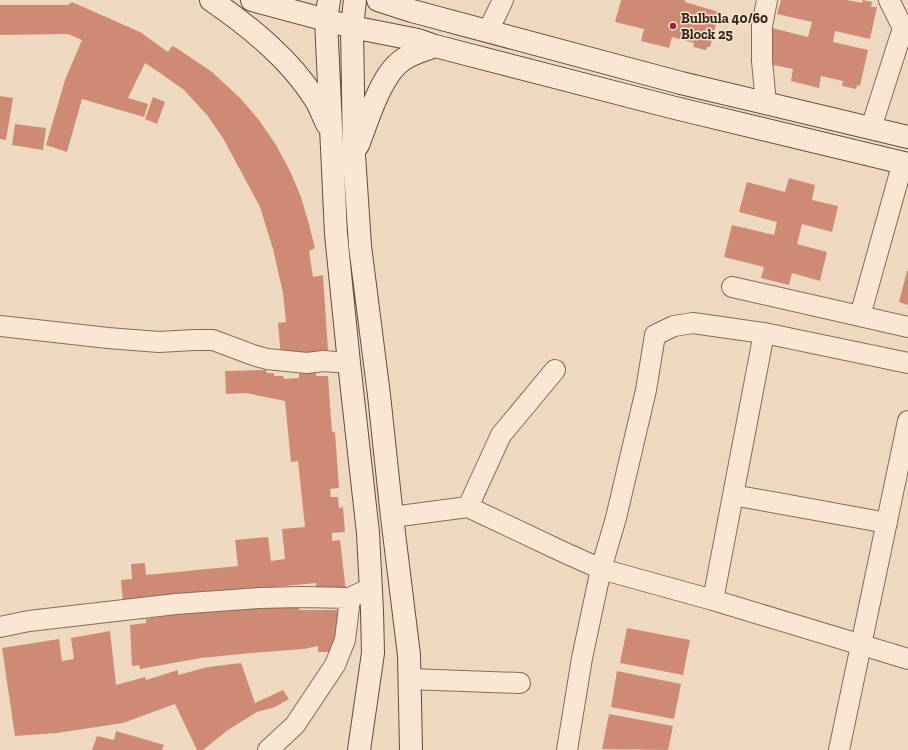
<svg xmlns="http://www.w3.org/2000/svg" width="908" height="750" viewBox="0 0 908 750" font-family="'Zilla Slab',serif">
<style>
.building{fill:#ce8a75}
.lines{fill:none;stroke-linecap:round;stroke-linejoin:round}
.minor-casing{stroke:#886958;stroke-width:22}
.secondary-casing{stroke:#6a4a3b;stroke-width:24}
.minor{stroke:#f9e7d3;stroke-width:20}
.secondary{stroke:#f9e7d3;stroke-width:22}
.poi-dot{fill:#98273c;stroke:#f6e4d0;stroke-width:1.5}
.labels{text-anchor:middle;stroke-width:3;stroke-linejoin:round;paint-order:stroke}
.poi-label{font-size:14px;font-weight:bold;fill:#37251c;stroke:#f6e4d0;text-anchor:start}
</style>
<rect width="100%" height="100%" fill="#efd8c0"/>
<path class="building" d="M 621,0 L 685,0 L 685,2 L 719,12 L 710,47 L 707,47 L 706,50 L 693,47 L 694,43 L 672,37 L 669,48 L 641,41 L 644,29 L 615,22 Z
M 781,0 L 847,0 L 862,3 L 863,0 L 872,2 L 871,7 L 877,7 L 870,39 L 835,31 L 833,42 L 868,50 L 860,86 L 857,85 L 856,89 L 842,86 L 843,81 L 821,76 L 819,88 L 791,81 L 793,69 L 764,63 L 772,28 L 808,37 L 812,22 L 777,14 Z
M 72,2 L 140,32 L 168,52 L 172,46 L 178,49 L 212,72 L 241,99 L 259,120 L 276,145 L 290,171 L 301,197 L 308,221 L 315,248 L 309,251 L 313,277 L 323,275 L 328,350 L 281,358 L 278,323 L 286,322 L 283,293 L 273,249 L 260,207 L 223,138 L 207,115 L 184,90 L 163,75 L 145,63 L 128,98 L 148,104 L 144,117 L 82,99 L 67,152 L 46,145 L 65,80 L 82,40 L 68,34 L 0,35 L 0,5 L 68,5 Z
M 0,96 L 13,98 L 6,140 L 0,139 Z
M 153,97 L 165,102 L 157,124 L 145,119 Z
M 15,124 L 46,128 L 43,150 L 12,145 Z
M 789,178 L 815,185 L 812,200 L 838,206 L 832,232 L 802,224 L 797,244 L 827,252 L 820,281 L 792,273 L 789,285 L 761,278 L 764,267 L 724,257 L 732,225 L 774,235 L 777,222 L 739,212 L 747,182 L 785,192 Z
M 907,271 L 908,271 L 908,305 L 899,302 Z
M 266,370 L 267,373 L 274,373 L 274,376 L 283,376 L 284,379 L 299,378 L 299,373 L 316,372 L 316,376 L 328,376 L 332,432 L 335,432 L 339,488 L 330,489 L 331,497 L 338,497 L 339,508 L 343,507 L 345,532 L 332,533 L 332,541 L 340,540 L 346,592 L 317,595 L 316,583 L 123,602 L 121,580 L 132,579 L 131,564 L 145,563 L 146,575 L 238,566 L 235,540 L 268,537 L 271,561 L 285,559 L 282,529 L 305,527 L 298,461 L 291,462 L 285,401 L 246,393 L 226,394 L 225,371 Z
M 299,602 L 299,610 L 338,610 L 335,644 L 338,652 L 318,652 L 318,646 L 304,649 L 252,653 L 201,658 L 140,669 L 139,665 L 132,666 L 130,625 L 146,623 L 146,619 L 213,609 Z
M 627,628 L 690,640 L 683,675 L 620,663 Z
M 110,631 L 116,685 L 145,677 L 146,680 L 178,670 L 178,675 L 208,667 L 241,663 L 255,703 L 283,690 L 289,699 L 275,707 L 257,712 L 228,730 L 203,750 L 197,750 L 175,704 L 123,723 L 57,733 L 15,736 L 2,648 L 59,639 L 62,661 L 74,659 L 71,638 Z
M 617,671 L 681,684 L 674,719 L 611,707 Z
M 609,714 L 673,726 L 668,750 L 602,749 Z
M 116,731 L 164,745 L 162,750 L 92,750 L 97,736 L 114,740 Z"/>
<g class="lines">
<defs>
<path id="minor" d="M 488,31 L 503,0
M 766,103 L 762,61 L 762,26 L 767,0
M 871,128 L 903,28 L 889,0
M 732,287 L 908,327
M 860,316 L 903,162
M 0,326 L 108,338 L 159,342 L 194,340 L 213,340 L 253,355 L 267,359 L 307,363 L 323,361 L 349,363
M 733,495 L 887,523
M 468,507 L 501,435 L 555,370
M 392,517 L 468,507 L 561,551 L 601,569 L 713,600 L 908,659
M 713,600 L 764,333
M 0,627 L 29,621 L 176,604 L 259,598 L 301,597 L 350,598
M 409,679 L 520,683
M 268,750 L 295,725 L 335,665 L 345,640 L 350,598 L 362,592
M 567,750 L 582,658 L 601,569 L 616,518 L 646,390 L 655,335 L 674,326 L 693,323 L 714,326 L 764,333 L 908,363
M 839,750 L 908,421"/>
<path id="secondary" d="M 211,0 C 250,27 290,59 315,99 C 320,107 323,116 327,124
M 252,0 L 352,27 L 418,40 L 435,46 L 675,108 L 908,164
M 329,0 L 326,20 L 336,234 L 349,363 L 368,533 L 372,611 L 373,653 L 359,750
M 355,0 L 352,27 L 354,155 L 360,246 L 379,395 L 392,517 L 409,655 L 411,750
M 378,0 L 412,11 L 681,83 L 908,137
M 358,145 C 368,120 381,73 404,59 C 413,53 425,50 435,46"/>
</defs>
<use href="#minor" class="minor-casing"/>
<use href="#secondary" class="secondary-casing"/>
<use href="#minor" class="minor"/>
<use href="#secondary" class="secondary"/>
</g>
<circle class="poi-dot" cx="673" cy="26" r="4"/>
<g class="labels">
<g class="poi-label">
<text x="681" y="23">Bulbula 40/60<tspan x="681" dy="16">Block 25</tspan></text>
</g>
</g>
</svg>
